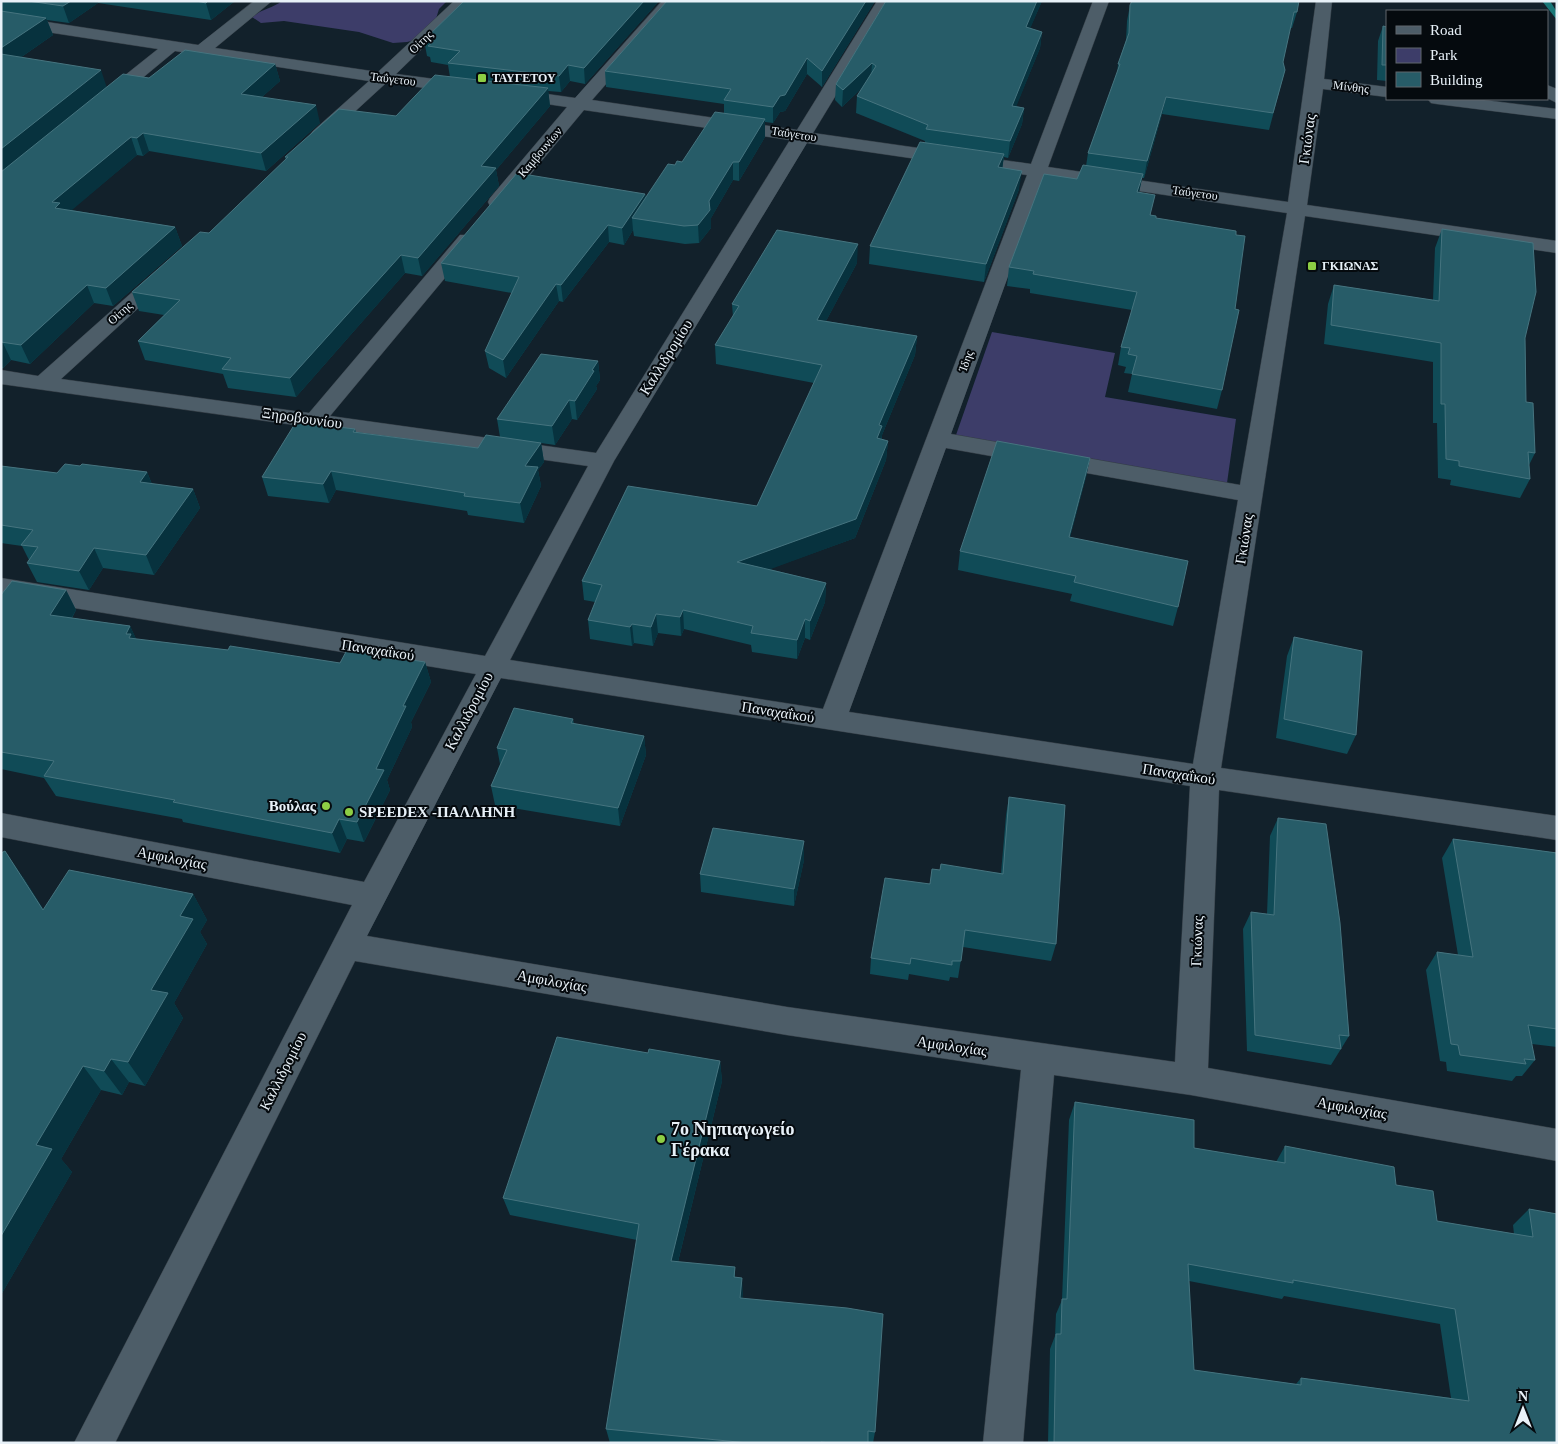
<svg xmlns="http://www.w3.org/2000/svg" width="1558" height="1444" viewBox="0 0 1558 1444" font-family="'Times New Roman',serif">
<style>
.green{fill:#3d3d69}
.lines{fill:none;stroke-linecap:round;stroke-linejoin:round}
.stream{fill:#187778;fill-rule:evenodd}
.street-casing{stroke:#343d45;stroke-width:1}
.street{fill:#4d5d68;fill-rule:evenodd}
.wall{fill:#104b57;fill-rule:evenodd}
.shaded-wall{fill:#07323e}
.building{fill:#275c68;stroke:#46747f;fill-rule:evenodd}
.poi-dot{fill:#8dce44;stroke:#050a0e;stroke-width:2}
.labels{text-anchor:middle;stroke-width:4;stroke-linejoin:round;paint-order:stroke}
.far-street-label{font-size:12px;fill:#e8f1f8;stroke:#050a0e}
.far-poi-label{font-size:12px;font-weight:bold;fill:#e8f1f8;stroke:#050a0e;text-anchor:start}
.street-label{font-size:15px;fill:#e8f1f8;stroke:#050a0e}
.poi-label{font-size:15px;font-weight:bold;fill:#e8f1f8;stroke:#050a0e;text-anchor:end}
.near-poi-label{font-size:18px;font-weight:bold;fill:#e8f1f8;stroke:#050a0e;text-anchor:start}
</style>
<rect width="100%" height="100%" fill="#12212b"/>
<path class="green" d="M 282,1 L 447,1 L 439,9 L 435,22 L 419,39 L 407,42 L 393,43 L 359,32 L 284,21 L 261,23 L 252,17 C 262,9 273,8 282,1 Z
M 992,332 L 1115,353 L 1105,397 L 1236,419 L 1227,483 L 956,435 Z"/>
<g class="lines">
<path class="stream" d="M 1542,1 L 1550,1 L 1557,12 L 1557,20 Z"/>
<defs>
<path id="street" d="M 254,1 L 272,1 L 215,48 L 378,72 L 454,1 L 471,1 L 396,74 L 465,83 L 471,84 L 474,88 L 471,92 L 465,93 L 386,83 L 325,139 L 313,139 L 310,135 L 313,131 L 369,81 L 175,51 L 111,104 L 99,104 L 96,100 L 99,96 L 158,49 L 1,25 L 1,15 L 198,45 Z
M 662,1 L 679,1 L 592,100 L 797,130 L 877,1 L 893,1 L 813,133 L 1031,164 L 1093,1 L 1109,1 L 1048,167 L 1288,202 L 1316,1 L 1332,1 L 1324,79 L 1387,87 L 1387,97 L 1323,89 L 1307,205 L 1557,241 L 1557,253 L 1305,216 L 1221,768 L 1557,816 L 1557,840 L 1219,790 L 1208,1068 L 1557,1129 L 1557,1161 L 1191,1095 L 1054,1075 L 1023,1443 L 983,1443 L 1021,1070 L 787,1035 L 355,961 L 115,1443 L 74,1443 L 352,905 L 1,837 L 1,813 L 364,882 L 476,674 L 1,596 L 1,578 L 485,656 L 588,466 L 1,384 L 1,370 L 38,376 L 156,271 L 163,269 L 170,271 L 173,275 L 170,279 L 61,379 L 309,413 L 460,235 L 474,235 L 477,239 L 474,243 L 330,416 L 596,453 L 790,140 L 584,110 L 504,206 L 490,206 L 488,202 L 490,198 L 567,107 L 506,98 L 503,94 L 506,90 L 512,89 L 575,98 ZM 807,143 L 1027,175 L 823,709 L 510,660 L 614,461 ZM 1044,177 L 1287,213 L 1240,485 L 951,434 ZM 946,448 L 1238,500 L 1193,764 L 849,712 ZM 501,678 L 1190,786 L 1175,1062 L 787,1007 L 367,936 Z
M 1547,85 L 1557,89 L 1557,103 L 1547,98 Z
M 1428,99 L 1476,99 L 1557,109 L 1557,119 L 1437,104 L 1431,103 Z"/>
</defs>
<use href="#street" class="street-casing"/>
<use href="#street" class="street"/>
</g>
<path class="wall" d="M 1,1 L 235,1 L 211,20 L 98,3 L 69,23 L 47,20 L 53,35 L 20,58 L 107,87 L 149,78 L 275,64 L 280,81 L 262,97 L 320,123 L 266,171 L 149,151 L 143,156 L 137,155 L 71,210 L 175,227 L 182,246 L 113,306 L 94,303 L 30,364 L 11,360 L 3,368 L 1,369 Z
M 464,1 L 659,1 L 585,84 L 570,81 L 561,92 L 548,91 L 550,106 L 496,170 L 499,186 L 422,276 L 405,273 L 296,397 L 228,388 L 223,374 L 145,360 L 138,341 L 164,315 L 139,311 L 132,292 L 209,233 L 286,160 L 285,157 L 396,116 L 450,77 L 448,65 L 431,62 L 430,57 L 427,56 L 424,40 Z
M 667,1 L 875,1 L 822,87 L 807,74 L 785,111 L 780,112 L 773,123 L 765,122 L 765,137 L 739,181 L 733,180 L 711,218 L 711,228 L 699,243 L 685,244 L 634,236 L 633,230 L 624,245 L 609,242 L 563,302 L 559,301 L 506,378 L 489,368 L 485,351 L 512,293 L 445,281 L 441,263 L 645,194 L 646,198 L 675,165 L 682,162 L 724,113 L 724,104 L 606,87 L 605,71 Z
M 886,1 L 1042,1 L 1030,28 L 1042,32 L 1040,48 L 1016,106 L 1024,108 L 1022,124 L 1008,158 L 1004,157 L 1002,168 L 1019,189 L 984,282 L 869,264 L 870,246 L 925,143 L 925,141 L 856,113 L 857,96 L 863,87 L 842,107 L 835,100 L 836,84 Z
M 1130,5 L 1297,12 L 1292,28 L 1290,28 L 1283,62 L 1285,70 L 1269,130 L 1162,114 L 1144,178 L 1142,178 L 1139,193 L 1151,215 L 1156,218 L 1222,390 L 1217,409 L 1128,392 L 1132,374 L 1124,373 L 1126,367 L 1118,365 L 1121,347 L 1132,310 L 1030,293 L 1030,289 L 1007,286 L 1009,267 L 1077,179 L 1086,166 L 1088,153 L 1117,74 L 1118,64 L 1126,40 L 1127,21 Z
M 1383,26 L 1387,27 L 1387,81 L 1377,80 L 1378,41 Z
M 1442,229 L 1525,338 L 1526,402 L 1535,453 L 1529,465 L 1530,479 L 1520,498 L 1450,485 L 1451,480 L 1438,478 L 1437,423 L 1433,423 L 1433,362 L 1324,344 L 1328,304 L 1334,285 L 1433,300 L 1435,248 Z
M 857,263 L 826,321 L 917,336 L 915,355 L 882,435 L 882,439 L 888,441 L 886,460 L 855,538 L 769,569 L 826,583 L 825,602 L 810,640 L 805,638 L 797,659 L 752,652 L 751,645 L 684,629 L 681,636 L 658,633 L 653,646 L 634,643 L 632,646 L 590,639 L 588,620 L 595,602 L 584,600 L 582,581 L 757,506 L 814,383 L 716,364 L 715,345 L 733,317 L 732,304 Z
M 598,361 L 600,380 L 596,386 L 597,389 L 577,420 L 572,419 L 555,445 L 541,443 L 544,462 L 538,470 L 541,486 L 524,523 L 468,515 L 467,511 L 336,490 L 329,503 L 268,496 L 262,477 L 355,429 L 356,432 L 478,448 L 500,437 L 497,419 Z
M 1090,458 L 1086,477 L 1070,537 L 1178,607 L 1173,626 L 1070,601 L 1072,594 L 958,570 L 960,551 Z
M 1,466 L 57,473 L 80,466 L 147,472 L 152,484 L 193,489 L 200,508 L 154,575 L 103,568 L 89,590 L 37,582 L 27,563 L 29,560 L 22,546 L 1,543 Z
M 66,590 L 76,610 L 72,618 L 130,626 L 136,639 L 228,650 L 340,663 L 425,662 L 431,682 L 411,722 L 412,727 L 387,780 L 390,790 L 364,842 L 347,839 L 340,853 L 183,822 L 182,819 L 56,796 L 44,778 L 1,769 L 1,595 Z
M 1294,637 L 1356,735 L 1347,754 L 1276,738 L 1287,656 Z
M 573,719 L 574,724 L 644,736 L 646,755 L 620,826 L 495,805 L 491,786 L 500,764 L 497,748 Z
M 1009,797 L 1056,944 L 1051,961 L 963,947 L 958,978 L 950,977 L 949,981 L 909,974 L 908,980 L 870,974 L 871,958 L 940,870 L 1001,873 L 1006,815 Z
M 1278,818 L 1349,1036 L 1331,1065 L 1247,1051 L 1243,929 L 1251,912 L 1267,914 L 1270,836 Z
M 1453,839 L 1557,853 L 1557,1047 L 1532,1044 L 1535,1060 L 1522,1076 L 1516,1076 L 1512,1081 L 1447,1071 L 1446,1062 L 1440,1061 L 1426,970 L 1437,952 L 1458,955 L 1442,858 Z
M 804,841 L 804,860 L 794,906 L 701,892 L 700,874 Z
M 23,877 L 43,909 L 193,894 L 207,920 L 200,932 L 207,944 L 174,1003 L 183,1018 L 145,1086 L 129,1082 L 122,1095 L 101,1090 L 61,1159 L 72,1172 L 1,1295 Z
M 648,1053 L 720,1061 L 722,1081 L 678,1262 L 735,1267 L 735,1277 L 742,1278 L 742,1299 L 875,1432 L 873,1443 L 610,1443 L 606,1429 L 637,1240 L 510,1215 L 503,1198 Z
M 1075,1102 L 1194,1148 L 1276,1162 L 1285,1146 L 1396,1185 L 1437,1221 L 1514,1234 L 1513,1225 L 1529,1209 L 1557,1214 L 1557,1443 L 1048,1443 L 1050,1349 L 1055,1336 L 1056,1314 L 1062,1300 L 1069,1120 ZM 1189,1281 L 1282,1299 L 1284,1296 L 1440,1324 L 1451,1398 L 1301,1378 L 1296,1384 L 1194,1370 Z"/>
<path class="shaded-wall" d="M 71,1 L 98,1 L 98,3 L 69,23 L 63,6 Z
M 208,1 L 235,1 L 211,20 L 206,3 Z
M 644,1 L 659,1 L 585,84 L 584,68 Z
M 866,1 L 875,1 L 822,87 L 822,71 Z
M 1037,1 L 1042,1 L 1024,43 L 1026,27 Z
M 46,18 L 53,35 L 1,71 L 1,48 Z
M 1042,32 L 1040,48 L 1010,122 L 1012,106 Z
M 807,58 L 807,74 L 785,111 L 780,112 L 773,123 L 773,107 L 780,96 Z
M 872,63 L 871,79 L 842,107 L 843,90 Z
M 275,64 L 280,81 L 246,111 L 241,94 Z
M 568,65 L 570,81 L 561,92 L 559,76 Z
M 101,70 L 107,88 L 1,173 L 1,149 Z
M 548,88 L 550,106 L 496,170 L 499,186 L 422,276 L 418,258 L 481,166 Z
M 1166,97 L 1162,114 L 1144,178 L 1147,161 Z
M 316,105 L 320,123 L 266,171 L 261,153 Z
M 1024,108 L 1022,124 L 1008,158 L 1010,141 Z
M 765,119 L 765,137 L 739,181 L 739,162 Z
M 143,133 L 149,151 L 143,156 L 137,138 Z
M 131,137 L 137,155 L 65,216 L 62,226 L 52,202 Z
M 1004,154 L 1002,172 L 998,167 Z
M 733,162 L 733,180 L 711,218 L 711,228 L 699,243 L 698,225 L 709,201 Z
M 1022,171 L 1019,189 L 984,282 L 986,264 Z
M 1143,174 L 1139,192 L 1137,192 Z
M 645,194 L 647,210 L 632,218 L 633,230 L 624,245 L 622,228 Z
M 608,225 L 609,242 L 563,302 L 561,285 Z
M 175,227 L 182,246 L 113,306 L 106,288 Z
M 858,244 L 857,263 L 817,338 L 817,320 Z
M 401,255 L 405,273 L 296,397 L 290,378 Z
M 556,284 L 559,301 L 506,378 L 503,360 Z
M 87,285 L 94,303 L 30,364 L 21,345 Z
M 917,336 L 915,355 L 882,435 L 881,445 L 877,438 L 879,425 Z
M 2,341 L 11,360 L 3,368 L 1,364 Z
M 598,361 L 600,380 L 596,386 L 597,389 L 577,420 L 575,401 Z
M 569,400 L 572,419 L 555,445 L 552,426 Z
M 888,441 L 886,460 L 855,538 L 738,581 L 737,562 Z
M 541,443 L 544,462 L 538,470 L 541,486 L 524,523 L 520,503 L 525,466 Z
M 1090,458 L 1086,477 L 1065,556 L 1069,537 Z
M 331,471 L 336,490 L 329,503 L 323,484 Z
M 147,472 L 155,492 L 140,482 Z
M 193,489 L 200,508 L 154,575 L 146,555 Z
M 94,548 L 103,568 L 89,590 L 79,571 Z
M 826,583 L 825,602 L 810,640 L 810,621 Z
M 66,590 L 76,610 L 61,636 L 50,615 Z
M 683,610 L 684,629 L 681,636 L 680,617 Z
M 656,614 L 658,633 L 653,646 L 651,627 Z
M 805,619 L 805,638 L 797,659 L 797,640 Z
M 632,624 L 634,643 L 632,646 L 630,627 Z
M 130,626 L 140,647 L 136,653 L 126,634 Z
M 425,662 L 431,682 L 411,722 L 412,727 L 387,780 L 390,790 L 364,842 L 357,822 L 376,769 L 403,706 Z
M 644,736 L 646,755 L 620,826 L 618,808 Z
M 339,819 L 347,839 L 340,853 L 332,833 Z
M 804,841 L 804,860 L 794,906 L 794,889 Z
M 5,851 L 23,877 L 60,935 L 43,910 Z
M 193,894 L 207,920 L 200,932 L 207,944 L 174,1003 L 183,1018 L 145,1086 L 128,1062 L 151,990 L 180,916 Z
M 111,1059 L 129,1082 L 122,1095 L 104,1071 Z
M 720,1061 L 722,1081 L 674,1278 L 671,1261 Z
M 83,1066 L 101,1090 L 61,1159 L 72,1172 L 1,1295 L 1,1236 L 36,1145 Z
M 742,1278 L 743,1294 L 741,1315 L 740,1298 Z"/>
<path class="building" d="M 28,1 L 71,1 L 63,6 Z
M 196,1 L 208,1 L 206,3 Z
M 464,1 L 644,1 L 584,68 L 568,65 L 559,76 L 448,63 L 460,51 L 428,46 L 433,42 L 424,40 Z
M 667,1 L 866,1 L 822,71 L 807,58 L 785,95 L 780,96 L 773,107 L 724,100 L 731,89 L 605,71 Z
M 886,1 L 1037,1 L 1026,27 L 1042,32 L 1012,106 L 1024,108 L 1010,141 L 926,129 L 928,125 L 857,96 L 876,66 L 872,63 L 843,90 L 836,84 Z
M 1132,1 L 1299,1 L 1297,12 L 1294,12 L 1283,62 L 1285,70 L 1273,113 L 1166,97 L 1147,161 L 1088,153 L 1120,64 L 1118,64 L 1129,33 L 1130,5 Z
M 1,11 L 46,18 L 1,48 Z
M 1383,26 L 1387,27 L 1387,65 L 1382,65 Z
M 185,50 L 275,64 L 241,94 L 316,105 L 261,153 L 143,133 L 137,138 L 131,137 L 52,202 L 60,203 L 55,208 L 175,227 L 106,288 L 87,285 L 21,345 L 1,342 L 1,172 L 123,74 L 149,78 Z
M 1,54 L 101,70 L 1,149 Z
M 435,75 L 548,88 L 481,166 L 496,168 L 418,258 L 401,255 L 290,378 L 222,369 L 231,358 L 138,341 L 180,300 L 132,292 L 200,232 L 209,233 L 288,157 L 285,157 L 339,109 L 396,116 Z
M 715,112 L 765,119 L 739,162 L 733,162 L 709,201 L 710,210 L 698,225 L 684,226 L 632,218 L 668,164 L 675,165 L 677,161 L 682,162 Z
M 920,142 L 1004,154 L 998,167 L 1022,171 L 986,264 L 870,246 Z
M 1083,165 L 1143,174 L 1137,192 L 1155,195 L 1150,215 L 1156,216 L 1156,218 L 1236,231 L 1236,235 L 1245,236 L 1235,309 L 1239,310 L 1222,390 L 1132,374 L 1137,356 L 1128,354 L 1130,348 L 1121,347 L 1137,292 L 1033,274 L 1034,271 L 1009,267 L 1044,174 L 1077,179 Z
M 517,173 L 645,194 L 622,228 L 608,225 L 561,285 L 556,284 L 503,360 L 485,351 L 519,277 L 441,263 Z
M 1442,229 L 1533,243 L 1536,292 L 1525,338 L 1526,402 L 1533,403 L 1535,453 L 1528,452 L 1530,479 L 1459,466 L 1459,461 L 1446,459 L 1445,404 L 1441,404 L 1441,343 L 1331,325 L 1334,285 L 1439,301 Z
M 777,230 L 858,244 L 817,320 L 917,336 L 879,425 L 882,426 L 877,438 L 888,441 L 856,519 L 737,562 L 826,583 L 810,621 L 805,619 L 797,640 L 751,633 L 753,626 L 683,610 L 680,617 L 656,614 L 651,627 L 632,624 L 630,627 L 588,620 L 602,585 L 582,581 L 628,486 L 757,506 L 822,365 L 715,345 L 739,306 L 732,304 Z
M 541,354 L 598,361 L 592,370 L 594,371 L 575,401 L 569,400 L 552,426 L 497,419 Z
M 296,422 L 355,429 L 353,432 L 478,448 L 486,435 L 541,443 L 525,466 L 538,467 L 520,503 L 464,496 L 465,493 L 331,471 L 323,484 L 262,477 Z
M 997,441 L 1090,458 L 1069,537 L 1188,561 L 1178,607 L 1074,582 L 1076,576 L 960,551 Z
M 65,464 L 80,466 L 82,464 L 147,472 L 140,482 L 193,489 L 146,555 L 94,548 L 79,571 L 27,563 L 38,547 L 21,545 L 33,530 L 1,525 L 1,466 L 57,473 Z
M 12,581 L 66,590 L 50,615 L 130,626 L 126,634 L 131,634 L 129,638 L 228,650 L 230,646 L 340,663 L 347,650 L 425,662 L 403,706 L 406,706 L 376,769 L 384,770 L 357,822 L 339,819 L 332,833 L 173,802 L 175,800 L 44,776 L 54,761 L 1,752 L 1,595 Z
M 1294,637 L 1362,651 L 1356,735 L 1284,719 Z
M 514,708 L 573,719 L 571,723 L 644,736 L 618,808 L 491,786 L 507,750 L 497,748 Z
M 1009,797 L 1065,805 L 1056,944 L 965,930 L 961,961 L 952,961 L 952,965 L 911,958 L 910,964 L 871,958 L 885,878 L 930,884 L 932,869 L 940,870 L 941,864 L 1003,874 Z
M 1278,818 L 1326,824 L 1340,923 L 1349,1036 L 1339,1035 L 1341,1049 L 1255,1035 L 1251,912 L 1274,915 Z
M 713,828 L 804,841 L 794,889 L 700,874 Z
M 1453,839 L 1557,853 L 1557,1029 L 1528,1025 L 1535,1060 L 1524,1059 L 1526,1064 L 1460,1055 L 1458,1045 L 1451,1044 L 1437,952 L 1473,957 Z
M 5,851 L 43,910 L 69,870 L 193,894 L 180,916 L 193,919 L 151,990 L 168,993 L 128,1062 L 111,1059 L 104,1071 L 83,1066 L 36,1145 L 52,1149 L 1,1236 L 1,853 Z
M 557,1037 L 648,1053 L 649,1049 L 720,1061 L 671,1261 L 735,1267 L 734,1277 L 742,1278 L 740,1298 L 847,1308 L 883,1314 L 875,1432 L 868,1431 L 868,1443 L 830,1443 L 821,1442 L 820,1443 L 748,1443 L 606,1429 L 639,1224 L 503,1198 Z
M 1075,1102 L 1194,1120 L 1194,1148 L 1285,1163 L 1285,1146 L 1394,1167 L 1396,1185 L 1433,1191 L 1437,1221 L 1533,1237 L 1529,1209 L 1557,1214 L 1557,1443 L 1054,1443 L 1056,1334 L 1061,1334 L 1062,1299 L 1067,1299 ZM 1188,1264 L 1293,1283 L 1293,1280 L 1455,1309 L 1469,1401 L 1301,1378 L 1301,1385 L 1194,1370 Z"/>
<g class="poi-dot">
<rect x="477" y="73" width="10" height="10" rx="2.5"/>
<rect x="1307" y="261" width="10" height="10" rx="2.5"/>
<circle cx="326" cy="806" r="5"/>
<circle cx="349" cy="812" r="5"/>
<circle cx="661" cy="1139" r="5"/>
</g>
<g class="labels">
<g class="far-street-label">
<text transform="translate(421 42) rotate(-44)" y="4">Οίτης</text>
<text transform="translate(393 79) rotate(7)" y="4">Ταΰγετου</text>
<text transform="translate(1351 87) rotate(7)" y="4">Μίνθης</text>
<text transform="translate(794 134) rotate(9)" y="4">Ταΰγετου</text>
<text transform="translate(540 152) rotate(-50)" y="4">Καμβουνίων</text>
<text transform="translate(1195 193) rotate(8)" y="4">Ταΰγετου</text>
<text transform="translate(120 313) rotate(-42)" y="4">Οίτης</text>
<text transform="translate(966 361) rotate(-70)" y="4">Ίδης</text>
</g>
<g class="far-poi-label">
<text x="492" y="82">ΤΑΥΓΕΤΟΥ</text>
<text x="1322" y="270">ΓΚΙΩΝΑΣ</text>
</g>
<g class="street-label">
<text transform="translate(1307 139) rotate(-82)" y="5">Γκιώνας</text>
<text transform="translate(666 357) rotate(-58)" y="5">Καλλιδρομίου</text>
<text transform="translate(302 418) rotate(8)" y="5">Ξηροβουνίου</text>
<text transform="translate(1244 539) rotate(-81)" y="5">Γκιώνας</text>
<text transform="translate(378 650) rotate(9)" y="5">Παναχαΐκού</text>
<text transform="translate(469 711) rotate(-62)" y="5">Καλλιδρομίου</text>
<text transform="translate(778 712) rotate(9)" y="5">Παναχαΐκού</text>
<text transform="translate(1179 774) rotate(9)" y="5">Παναχαΐκού</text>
<text transform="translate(172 858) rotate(11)" y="5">Αμφιλοχίας</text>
<text transform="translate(1197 941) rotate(-88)" y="5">Γκιώνας</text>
<text transform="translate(552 981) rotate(10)" y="5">Αμφιλοχίας</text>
<text transform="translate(952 1046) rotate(8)" y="5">Αμφιλοχίας</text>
<text transform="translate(283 1071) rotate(-63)" y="5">Καλλιδρομίου</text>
<text transform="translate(1352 1108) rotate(10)" y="5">Αμφιλοχίας</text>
</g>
<g class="poi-label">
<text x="316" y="811">Βούλας</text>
<text x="359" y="817" text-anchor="start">SPEEDEX -ΠΑΛΛΗΝΗ</text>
</g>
<g class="near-poi-label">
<text x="671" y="1135">7ο Νηπιαγωγείο<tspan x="671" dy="21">Γέρακα</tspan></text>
</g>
</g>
<rect width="1558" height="1444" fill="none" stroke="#e8f1f8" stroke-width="5"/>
<rect x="1386" y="10" width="162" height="90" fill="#050a0e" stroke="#60666c"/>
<rect x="1396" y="26" width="25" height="8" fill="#4d5d68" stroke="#60666c"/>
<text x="1430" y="35" font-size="15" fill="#e8f1f8">Road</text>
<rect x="1396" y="48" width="25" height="15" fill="#3d3d69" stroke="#60666c"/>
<text x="1430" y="60" font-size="15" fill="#e8f1f8">Park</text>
<rect x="1396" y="72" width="25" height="15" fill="#275c68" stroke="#60666c"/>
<text x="1430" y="85" font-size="15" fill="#e8f1f8">Building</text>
<g transform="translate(1523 1409)" stroke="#050a0e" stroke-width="4" paint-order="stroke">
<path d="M0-4L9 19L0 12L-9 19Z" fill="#e8f1f8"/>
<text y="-8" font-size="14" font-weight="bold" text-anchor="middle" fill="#e8f1f8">N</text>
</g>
</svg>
